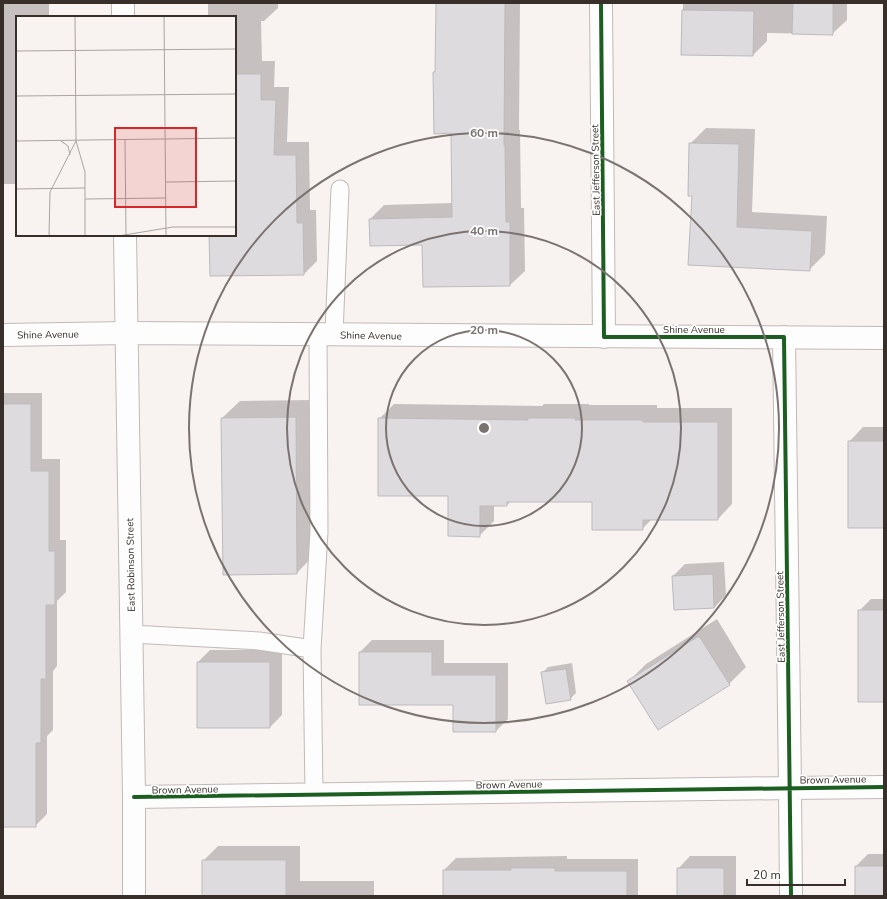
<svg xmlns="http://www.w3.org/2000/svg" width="887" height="899" viewBox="0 0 887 899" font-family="'Nunito Sans',sans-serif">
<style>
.shadow{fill:#0003}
.building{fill:#dedbdf;stroke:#bdbabd}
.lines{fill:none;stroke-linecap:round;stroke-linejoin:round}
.lane-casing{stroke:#c1bab7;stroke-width:19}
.street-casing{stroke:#c1bab7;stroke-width:24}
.secondary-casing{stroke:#c1bab7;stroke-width:24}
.lane{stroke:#fefdfd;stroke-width:17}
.street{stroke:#fefdfd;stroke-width:22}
.secondary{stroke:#fefdfd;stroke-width:22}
.cycleway-casing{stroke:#fff;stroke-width:6}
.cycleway{stroke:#1b5e20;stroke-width:4}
.ring{fill:none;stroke:#7b7370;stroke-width:2}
.labels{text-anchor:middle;stroke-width:3.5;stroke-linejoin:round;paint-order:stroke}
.street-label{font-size:10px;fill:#382f2b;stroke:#fff}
.inset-road{fill:none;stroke:#aba4a1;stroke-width:1}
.view{fill:#d62828;fill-opacity:0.15;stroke:#d62828;stroke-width:2}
.inset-edge{fill:none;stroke:#382f2b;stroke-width:2}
.centre{fill:#7b7370;stroke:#fff;stroke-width:2}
.ring-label{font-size:12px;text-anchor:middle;font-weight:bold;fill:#7b7370;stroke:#fff;stroke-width:3.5;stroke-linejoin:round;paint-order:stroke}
</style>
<rect width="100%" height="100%" fill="#f8f2f0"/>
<path class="shadow" d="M 3,3 L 49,3 L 49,17 L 17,17 L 17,184 L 3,184 Z
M 208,3 L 278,3 L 278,8 L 264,21 L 261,21 L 262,61 L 275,61 L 274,87 L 289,87 L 287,142 L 309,142 L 310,210 L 316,210 L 317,261 L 304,274 L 210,235 L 235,235 L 235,17 L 208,17 Z
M 437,3 L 520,3 L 519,130 L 520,130 L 521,208 L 524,208 L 525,271 L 510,285 L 370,219 L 384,205 L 453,203 L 452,132 L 434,72 L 436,70 Z
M 683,3 L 847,3 L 847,20 L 832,34 L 767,33 L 767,41 L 753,55 L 682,54 Z
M 706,128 L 755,129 L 752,212 L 827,216 L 825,254 L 809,270 L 689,264 L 693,195 L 690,144 Z
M 3,393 L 42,393 L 42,459 L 60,459 L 60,540 L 66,540 L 66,592 L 57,601 L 57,666 L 53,671 L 53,730 L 47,736 L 47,814 L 35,826 L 3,826 Z
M 313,400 L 314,555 L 297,573 L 222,418 L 240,401 Z
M 394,404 L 542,406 L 544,404 L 589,404 L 589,405 L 657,405 L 657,408 L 732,408 L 732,504 L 718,519 L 652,519 L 642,529 L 593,501 L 511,501 L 507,505 L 494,505 L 494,521 L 479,536 L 449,495 L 379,419 Z
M 863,427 L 884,427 L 884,527 L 849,442 Z
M 724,562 L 726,595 L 714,608 L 675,609 L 673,576 L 685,564 Z
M 871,599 L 884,599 L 884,701 L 859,611 Z
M 717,619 L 746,667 L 729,684 L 629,681 L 646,664 Z
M 372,640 L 444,640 L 444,663 L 508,663 L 508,719 L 496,731 L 454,704 L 360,652 Z
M 210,650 L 282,650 L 282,715 L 270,727 L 198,662 Z
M 572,663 L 576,693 L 570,699 L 542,673 L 548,667 Z
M 218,846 L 300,846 L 300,881 L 374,881 L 374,896 L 203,896 L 203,861 Z
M 868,854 L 884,854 L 884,896 L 856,896 L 856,866 Z
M 567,856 L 567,859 L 638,859 L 638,896 L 444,896 L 444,870 L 456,858 Z
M 690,856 L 736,856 L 736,896 L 678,896 L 678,869 Z"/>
<path class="building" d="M 436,3 L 505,3 L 504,145 L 505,145 L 506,222 L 510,222 L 510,286 L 423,287 L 422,245 L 370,246 L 369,219 L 452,217 L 451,133 L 434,134 L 433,72 L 435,72 Z
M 793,3 L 833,3 L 833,35 L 792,34 Z
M 682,10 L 754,11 L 753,56 L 681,55 Z
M 235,74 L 261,74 L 261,100 L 276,100 L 274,155 L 296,155 L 297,223 L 303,223 L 304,275 L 210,276 L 209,235 L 235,235 Z
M 689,143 L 739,144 L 737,227 L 812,231 L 810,271 L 688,265 L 692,196 L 688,196 Z
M 3,404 L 31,404 L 31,471 L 49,471 L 49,551 L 55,551 L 55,605 L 46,605 L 46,679 L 41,679 L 41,743 L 36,743 L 36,827 L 3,827 Z
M 296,417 L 297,574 L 223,575 L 221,418 Z
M 378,418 L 528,420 L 528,418 L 575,418 L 575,420 L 643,420 L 643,422 L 718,422 L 718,520 L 643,520 L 643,530 L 592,530 L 592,502 L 507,502 L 507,506 L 480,506 L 480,537 L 448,536 L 448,496 L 378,496 Z
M 848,441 L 884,441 L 884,528 L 848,528 Z
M 713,574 L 714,608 L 674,610 L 672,576 Z
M 858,610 L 884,610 L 884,702 L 858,702 Z
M 699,636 L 730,685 L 658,730 L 627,681 Z
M 359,652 L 432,652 L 432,675 L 496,675 L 496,732 L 453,732 L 453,705 L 359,705 Z
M 197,662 L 270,662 L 270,728 L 197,728 Z
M 566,669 L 571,700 L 546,704 L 541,672 Z
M 202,860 L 286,860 L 286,896 L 202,896 Z
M 855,866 L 884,866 L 884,896 L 855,896 Z
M 511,868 L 555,868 L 555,871 L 627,871 L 627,896 L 443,896 L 443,870 L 511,870 Z
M 677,868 L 724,868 L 724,896 L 677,896 Z"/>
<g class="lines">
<defs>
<path id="lane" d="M 334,334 L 340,189
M 131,634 L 259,641 L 312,649
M 314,795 L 312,649 L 319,532 L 318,334"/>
<path id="street" d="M 601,3 L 604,337
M 3,335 L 126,333 L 884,338
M 134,797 L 790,788 L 784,337"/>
<path id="secondary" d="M 123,3 L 123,17
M 125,235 L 134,797 L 134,896
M 791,896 L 790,788 L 884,787"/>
</defs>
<use href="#lane" class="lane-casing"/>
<use href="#street" class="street-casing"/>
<use href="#secondary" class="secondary-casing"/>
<use href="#lane" class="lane"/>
<use href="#street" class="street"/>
<use href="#secondary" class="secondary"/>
<defs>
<path id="cycleway" d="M 601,3 L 604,337 L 784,337 L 791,896
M 134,797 L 884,787"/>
</defs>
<use href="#cycleway" class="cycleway-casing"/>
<use href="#cycleway" class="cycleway"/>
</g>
<g class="ring">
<circle cx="484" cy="428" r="98"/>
<circle cx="484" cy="428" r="197"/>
<circle cx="484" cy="428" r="295"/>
</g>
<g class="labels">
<g class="street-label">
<text transform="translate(595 170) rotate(-91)" y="4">East Jefferson Street</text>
<text x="694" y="333">Shine Avenue</text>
<text transform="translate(48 334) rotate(-1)" y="4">Shine Avenue</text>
<text transform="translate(371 335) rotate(1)" y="4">Shine Avenue</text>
<text transform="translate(130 565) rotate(-91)" y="4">East Robinson Street</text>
<text transform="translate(780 617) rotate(-91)" y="4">East Jefferson Street</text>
<text transform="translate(833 779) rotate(-1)" y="4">Brown Avenue</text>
<text transform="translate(509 784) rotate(-1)" y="4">Brown Avenue</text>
<text transform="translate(185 789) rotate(-1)" y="4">Brown Avenue</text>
</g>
</g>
<g transform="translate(16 16)">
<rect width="220" height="220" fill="#f8f2f0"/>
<path class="inset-road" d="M 59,0 L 60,125M 148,0 L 150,220M 0,35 L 220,33M 0,80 L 220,78M 109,124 L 110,219M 0,125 L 220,122M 45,125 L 52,130 L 54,139M 60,125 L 69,156 L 69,220M 150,166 L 220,165M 0,173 L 69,172M 69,183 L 150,182M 33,220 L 34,176 L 60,125M 102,220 L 157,211 L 220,211"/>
<path class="view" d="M 99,112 L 180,112 L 180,191 L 99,191 Z"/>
<rect width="220" height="220" class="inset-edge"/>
</g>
<circle cx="484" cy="428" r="6" class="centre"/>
<g class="ring-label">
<text x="484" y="137">60 m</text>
<text x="484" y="235">40 m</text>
<text x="484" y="334">20 m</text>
</g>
<rect width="887" height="899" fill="none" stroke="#382f2b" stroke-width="8"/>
<path d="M747 879v6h98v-6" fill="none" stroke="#382f2b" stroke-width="2"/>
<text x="753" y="879" font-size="12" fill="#382f2b" stroke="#ffffff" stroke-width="3" paint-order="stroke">20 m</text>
</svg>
